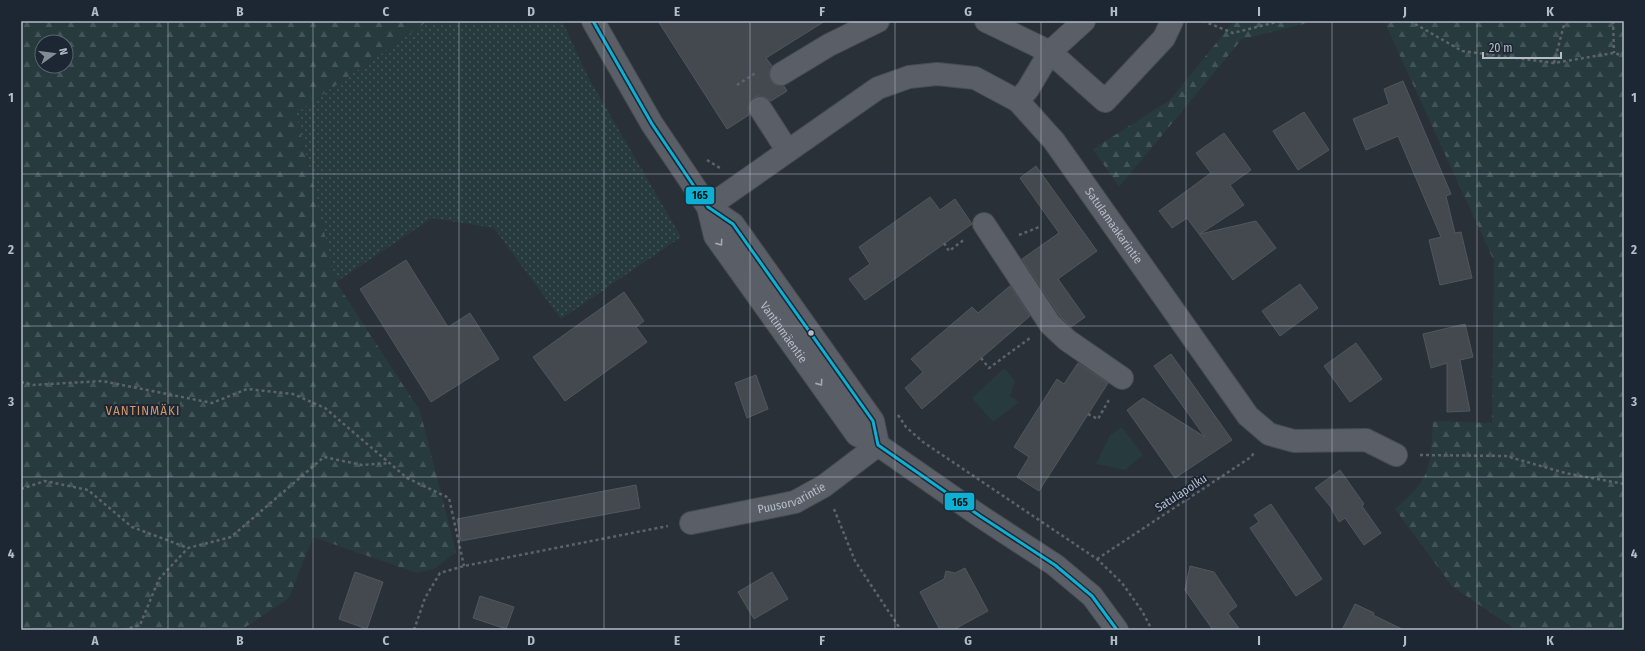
<svg xmlns="http://www.w3.org/2000/svg" width="1645" height="651" viewBox="0 0 1645 651" font-family="'Fira Sans Condensed',sans-serif">
<style>
.grass{fill:url(#grass-dots)}
.forest{fill:url(#forest-firs);fill-rule:evenodd}
.park{fill:#273a3e}
.building{fill:#444950;stroke:#52575f}
.lines{fill:none;stroke-linecap:round;stroke-linejoin:round}
.minor-casing{stroke:#484c53;stroke-width:24}
.path{stroke:#5d636a;stroke-width:2.5;stroke-dasharray:3 3;stroke-linecap:butt}
.minor{stroke:#5a5e66;stroke-width:22}
.bus-1-casing{stroke:#1d2633;stroke-width:6}
.bus-1{stroke:#0dafd3;stroke-width:3}
.oneway{stroke:#a2a9b5}
.grid{fill:none;stroke:#b4bcc9;stroke-width:1;stroke-opacity:0.55}
.bus-dot{fill:#b4bcc9;stroke:#1d2633;stroke-width:1.5}
.labels{text-anchor:middle;stroke-width:4;stroke-linejoin:round;paint-order:stroke}
.street-label{font-size:12px;fill:#b4bcc9;stroke:#1d2633}
.neighbourhood-label{font-size:13px;letter-spacing:1px;fill:#d59563;stroke:#1d2633}
.line-badge{stroke:#1d2633;stroke-width:1.5}
.pale-badge-label{font-size:11px;text-anchor:middle;font-weight:bold;fill:#111}
.neatline{fill:none;stroke:#b4bcc9;stroke-width:1.5}
.grid-label{font-size:13px;text-anchor:middle;font-weight:bold;fill:#b4bcc9}
</style>
<defs>
<pattern id="grass-dots" width="8" height="8" patternUnits="userSpaceOnUse"><rect width="8" height="8" fill="#273a3e"/><path d="M2 2h.1M6 6h.1" fill="none" stroke="#445559" stroke-width="1.8" stroke-linecap="round"/></pattern>
<pattern id="forest-firs" width="22" height="20" patternUnits="userSpaceOnUse"><rect width="22" height="20" fill="#273a3e"/><path d="M5 1l3.5 6h-7zM16 11l3.5 6h-7z" fill="#445559"/></pattern>
</defs>
<rect width="100%" height="100%" fill="#2a3038"/>
<path class="grass" d="M 428,21 L 562,21 L 588,77 L 681,237 L 561,319 L 494,228 L 432,218 L 336,282 L 296,113 Z"/>
<path class="forest" d="M 21,21 L 428,21 L 296,113 L 336,282 L 420,411 L 456,552 L 434,569 L 417,573 L 313,537 L 289,598 L 241,630 L 21,630 ZM 42,42 L 66,42 L 66,66 L 42,66 Z
M 1234,21 L 1316,21 L 1242,39 L 1119,187 L 1093,149 L 1170,100 Z
M 1384,21 L 1624,21 L 1624,630 L 1516,630 L 1452,586 L 1395,509 C 1405,500 1416,491 1423,479 C 1432,465 1432,437 1433,421 L 1492,423 L 1494,261 Z"/>
<path class="park" d="M 1004,368 L 1015,381 L 1010,396 L 1019,402 L 993,422 L 972,398 Z
M 1122,427 L 1143,455 L 1125,470 L 1096,464 L 1110,435 Z"/>
<path class="building" d="M 658,21 L 825,21 L 766,58 L 772,66 L 769,74 L 771,81 L 775,85 L 784,86 L 787,91 L 771,101 L 765,97 L 759,96 L 754,97 L 749,103 L 748,109 L 749,115 L 727,129 Z
M 1403,81 L 1451,194 L 1446,196 L 1455,233 L 1461,232 L 1472,278 L 1440,285 L 1429,240 L 1441,237 L 1398,136 L 1366,150 L 1353,119 L 1389,104 L 1384,89 Z
M 1304,112 L 1329,150 L 1298,170 L 1273,131 Z
M 1224,133 L 1251,170 L 1230,185 L 1244,205 L 1200,234 L 1256,221 L 1276,248 L 1233,280 L 1187,218 L 1172,228 L 1159,211 L 1211,173 L 1196,153 Z
M 1036,166 L 1097,251 L 1058,279 L 1085,317 L 1071,327 L 1060,316 L 1022,259 L 1059,233 L 1020,178 Z
M 930,197 L 940,210 L 955,199 L 972,224 L 865,300 L 849,279 L 870,264 L 859,247 Z
M 406,260 L 448,327 L 470,313 L 499,359 L 431,402 L 360,289 Z
M 1300,284 L 1318,308 L 1280,336 L 1262,311 Z
M 1010,286 L 1030,316 L 922,409 L 905,388 L 923,372 L 911,359 L 972,307 L 978,313 Z
M 624,292 L 644,321 L 636,327 L 647,342 L 565,401 L 533,357 Z
M 1465,324 L 1473,357 L 1460,360 L 1470,411 L 1447,412 L 1447,363 L 1431,368 L 1423,334 Z
M 1356,343 L 1382,379 L 1350,402 L 1324,366 Z
M 1171,354 L 1232,440 L 1175,478 L 1127,410 L 1143,398 L 1205,437 L 1154,366 Z
M 1078,363 L 1108,383 L 1039,491 L 1017,477 L 1029,457 L 1014,447 L 1057,379 L 1064,384 Z
M 756,375 L 768,409 L 747,418 L 735,383 Z
M 1340,470 L 1364,504 L 1362,506 L 1381,533 L 1364,545 L 1345,518 L 1339,522 L 1330,506 L 1315,488 Z
M 636,485 L 640,508 L 461,541 L 457,519 Z
M 1271,504 L 1322,579 L 1296,596 L 1250,528 L 1259,522 L 1254,515 Z
M 1190,566 L 1214,572 L 1237,606 L 1228,613 L 1240,630 L 1213,630 L 1185,590 Z
M 965,568 L 988,611 L 953,630 L 940,630 L 920,592 L 944,579 L 946,571 L 955,573 Z
M 355,572 L 383,582 L 367,629 L 339,619 Z
M 772,572 L 788,599 L 754,619 L 738,592 Z
M 480,596 L 514,607 L 506,629 L 473,618 Z
M 1355,604 L 1374,613 L 1373,615 L 1404,630 L 1342,630 Z"/>
<g class="lines">
<defs>
<g id="minor">
<path id="s1" d="M 593,21 L 652,124 L 708,207 L 715,236 L 857,435 L 878,445 L 980,516 L 1055,565 L 1092,596 L 1117,630"/>
<path d="M 986,21 L 1050,52 L 1105,101 L 1164,38 L 1172,21"/>
<path d="M 781,74 L 829,45 L 878,21"/>
<path d="M 1018,101 L 1028,89 L 1050,52 L 1084,21"/>
<path d="M 760,108 L 787,150"/>
<path id="s2" d="M 708,207 L 878,88 L 909,77 L 937,74 L 975,78 L 1018,101 L 1054,141 L 1248,416 L 1269,434 L 1294,441 L 1366,440 L 1396,455"/>
<path d="M 708,207 L 733,224 L 873,421 L 878,445"/>
<path d="M 984,224 L 1050,324 L 1067,340 L 1122,378"/>
<path id="s3" d="M 691,523 L 795,502 L 824,486 L 878,445"/>
</g>
</defs>
<use href="#minor" class="minor-casing"/>
<path class="path" d="M 1203,21 L 1233,33 L 1281,21
M 1410,21 L 1462,51 L 1554,63 L 1614,53 L 1624,56
M 1613,21 L 1614,53
M 1554,63 L 1565,21
M 737,85 L 757,72
M 707,160 L 720,168
M 1019,235 L 1039,227
M 944,243 L 949,251 L 965,239
M 981,358 L 989,368 L 1030,338
M 21,382 L 33,385 L 102,381 L 212,403 L 247,389 L 293,394 L 325,408 L 407,478 L 449,498 L 464,566
M 1088,414 L 1098,419 L 1110,398
M 898,415 L 906,427 L 923,442 L 1097,559 L 1122,583 L 1142,611 L 1152,630
M 1420,455 L 1506,456 L 1565,473 L 1624,484
M 21,489 L 45,481 L 88,490 L 132,527 L 188,548 L 231,537 L 324,457 L 362,465 L 389,463
M 834,509 L 855,561 L 901,630
M 1097,559 L 1251,457 L 1254,453
M 124,630 L 140,625 L 159,579 L 188,548
M 414,630 L 425,598 L 440,573 L 464,566 L 668,526"/>
<use href="#minor" class="minor"/>
<defs>
<path id="bus-1" d="M 593,21 L 652,124 L 708,207 L 733,224 L 873,421 L 878,445 L 980,516 L 1055,565 L 1092,596 L 1117,630"/>
</defs>
<use href="#bus-1" class="bus-1-casing"/>
<use href="#bus-1" class="bus-1"/>
</g>
<defs><path id="oneway-chevron" d="M-2-3.5L2.5 0L-2 3.5" fill="none" stroke-width="1.6" stroke-linecap="round" stroke-linejoin="round"/></defs>
<g class="oneway">
<use href="#oneway-chevron" transform="translate(720 243) rotate(55)"/>
<use href="#oneway-chevron" transform="translate(820 383) rotate(55)"/>
</g>
<path class="grid" d="M 168,21 L 168,630M 313,21 L 313,630M 459,21 L 459,630M 604,21 L 604,630M 750,21 L 750,630M 895,21 L 895,630M 1041,21 L 1041,630M 1186,21 L 1186,630M 1332,21 L 1332,630M 1477,21 L 1477,630M 21,174 L 1624,174M 21,326 L 1624,326M 21,477 L 1624,477"/>
<circle class="bus-dot" cx="811" cy="333" r="3.5"/>
<g class="labels">
<g class="street-label">
<text dy="4" stroke="none"><textPath href="#s2" startOffset="513">Satulamaakarintie</textPath></text>
<text dy="4" stroke="none"><textPath href="#s1" startOffset="367">Vantinmäentie</textPath></text>
<text transform="translate(1181 493) rotate(-33)" y="4">Satulapolku</text>
<text dy="4" stroke="none"><textPath href="#s3" startOffset="104">Puusorvarintie</textPath></text>
</g>
<g class="neighbourhood-label">
<text x="143" y="415">VANTINMÄKI</text>
</g>
</g>
<g class="line-badge">
<rect x="685" y="186" width="30" height="19" rx="4" fill="#0dafd3"/>
<rect x="944" y="492" width="31" height="19" rx="4" fill="#0dafd3"/>
</g>
<g class="pale-badge-label">
<text x="700" y="199">165</text>
<text x="960" y="506">165</text>
</g>
<rect width="1645" height="651" fill="none" stroke="#1d2633" stroke-width="44"/>
<g transform="translate(54 54) rotate(76)"><circle r="19" fill="#1d2633" stroke="#59626f"/>
<path d="M0-3L7 15L0 10L-7 15Z" fill="#848b96"/>
<text y="-6" font-size="11" font-weight="bold" text-anchor="middle" fill="#b4bcc9">N</text>
</g>
<path d="M1483 52v6h78v-6" fill="none" stroke="#b4bcc9" stroke-width="2"/>
<text x="1489" y="52" font-size="12" fill="#b4bcc9" stroke="#1d2633" stroke-width="3" paint-order="stroke">20 m</text>
<rect x="22" y="22" width="1601" height="607" class="neatline"/>
<g class="grid-label">
<text x="95" y="16">A</text>
<text x="240" y="16">B</text>
<text x="386" y="16">C</text>
<text x="531" y="16">D</text>
<text x="677" y="16">E</text>
<text x="822" y="16">F</text>
<text x="968" y="16">G</text>
<text x="1114" y="16">H</text>
<text x="1259" y="16">I</text>
<text x="1405" y="16">J</text>
<text x="1550" y="16">K</text>
<text x="11" y="102">1</text>
<text x="1634" y="102">1</text>
<text x="11" y="254">2</text>
<text x="1634" y="254">2</text>
<text x="11" y="406">3</text>
<text x="1634" y="406">3</text>
<text x="11" y="558">4</text>
<text x="1634" y="558">4</text>
<text x="95" y="645">A</text>
<text x="240" y="645">B</text>
<text x="386" y="645">C</text>
<text x="531" y="645">D</text>
<text x="677" y="645">E</text>
<text x="822" y="645">F</text>
<text x="968" y="645">G</text>
<text x="1114" y="645">H</text>
<text x="1259" y="645">I</text>
<text x="1405" y="645">J</text>
<text x="1550" y="645">K</text>
</g>
</svg>
